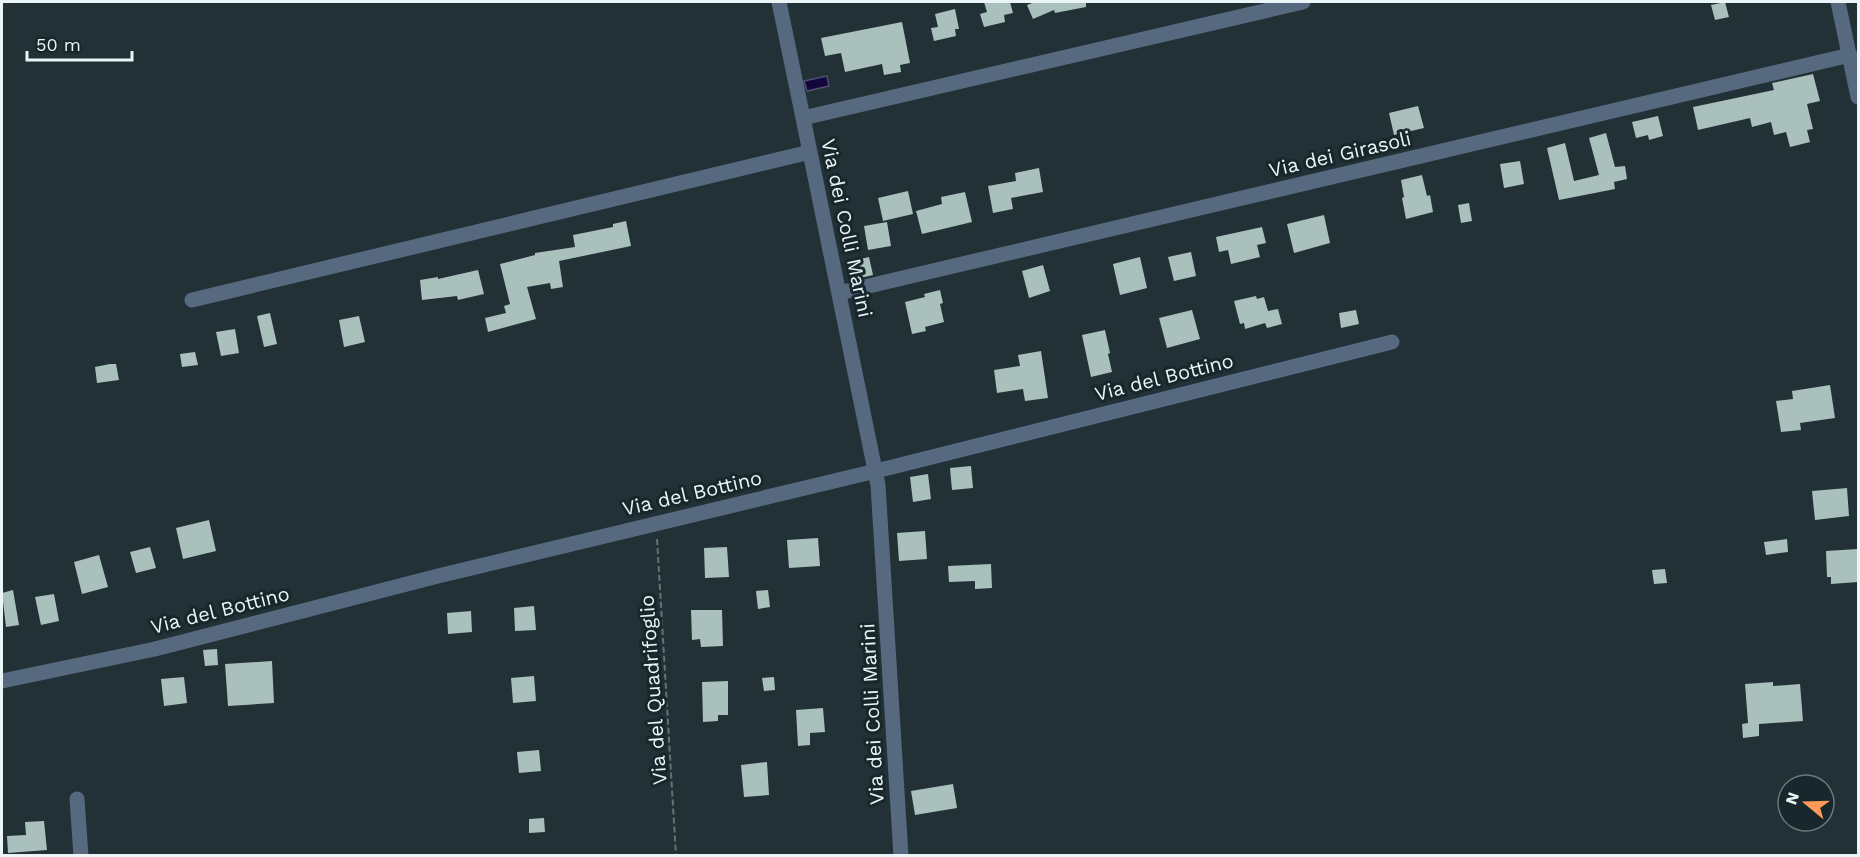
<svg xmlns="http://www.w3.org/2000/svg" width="1860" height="857" viewBox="0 0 1860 857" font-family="'Work Sans',sans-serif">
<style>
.water{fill:#12063a;stroke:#534e73;stroke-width:1.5}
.building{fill:#aac0bc}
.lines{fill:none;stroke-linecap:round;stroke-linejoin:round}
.path{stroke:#657377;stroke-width:2;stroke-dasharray:6 3;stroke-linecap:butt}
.minor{stroke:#56697f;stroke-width:15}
.labels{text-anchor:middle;stroke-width:6;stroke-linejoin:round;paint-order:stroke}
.street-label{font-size:20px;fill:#eaf5f8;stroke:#17272c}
</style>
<rect width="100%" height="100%" fill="#213136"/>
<path class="water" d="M 827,76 L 829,86 L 807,91 L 804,81 Z"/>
<path class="building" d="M 984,2 L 1010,2 L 1013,13 L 1004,15 L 1005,22 L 984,27 L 980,14 L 987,12 Z
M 1035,2 L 1086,2 L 1086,7 L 1055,13 L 1054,10 L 1033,19 L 1027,5 Z
M 1725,2 L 1729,17 L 1715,20 L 1711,5 Z
M 955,9 L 959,29 L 955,29 L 956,36 L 934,41 L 931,28 L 938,27 L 935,14 Z
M 902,22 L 910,63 L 900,65 L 901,72 L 884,75 L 882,64 L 845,72 L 841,53 L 825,56 L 821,38 Z
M 1813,74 L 1820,101 L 1807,104 L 1813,129 L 1807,130 L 1810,142 L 1790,147 L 1786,132 L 1774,135 L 1771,122 L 1752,127 L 1750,118 L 1698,130 L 1693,107 L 1774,90 L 1772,83 Z
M 1418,106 L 1424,128 L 1394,135 L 1389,113 Z
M 1658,116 L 1663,136 L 1649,140 L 1648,135 L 1636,138 L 1632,122 Z
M 1606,133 L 1615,167 L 1625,166 L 1627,179 L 1614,182 L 1615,189 L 1559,200 L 1547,148 L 1565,143 L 1574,181 L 1599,175 L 1589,138 Z
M 1520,161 L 1524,184 L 1504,188 L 1500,164 Z
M 1039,168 L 1043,192 L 1011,198 L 1013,209 L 993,213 L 988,186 L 1016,181 L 1015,173 Z
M 1422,175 L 1427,196 L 1430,195 L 1433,212 L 1406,219 L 1402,198 L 1404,197 L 1401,180 Z
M 908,191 L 913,214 L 883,221 L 878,198 Z
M 965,192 L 972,222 L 922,234 L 916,211 L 942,204 L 941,197 Z
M 1469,203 L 1472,221 L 1461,223 L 1458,205 Z
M 1324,215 L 1330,243 L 1294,253 L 1287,224 Z
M 626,221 L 631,246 L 559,261 L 563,287 L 551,289 L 550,283 L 527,287 L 536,319 L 488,332 L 485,318 L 506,313 L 504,306 L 510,304 L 500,264 L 535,255 L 535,253 L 575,247 L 573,235 L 613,227 L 613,224 Z
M 887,222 L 891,246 L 868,250 L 864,226 Z
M 1262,227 L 1266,243 L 1257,245 L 1260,257 L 1231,264 L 1228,250 L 1219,252 L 1216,237 Z
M 1191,252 L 1196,276 L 1174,281 L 1168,257 Z
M 869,257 L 873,275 L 856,279 L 852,261 Z
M 1140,257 L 1147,288 L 1120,295 L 1113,264 Z
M 1043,265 L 1050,291 L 1029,298 L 1022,271 Z
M 478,270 L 484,294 L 458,300 L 457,296 L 422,300 L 420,280 L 438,277 L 438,279 Z
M 940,290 L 943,303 L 940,304 L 944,322 L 925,327 L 926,331 L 912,334 L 905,302 L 925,297 L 924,294 Z
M 1256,296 L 1257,299 L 1264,297 L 1268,311 L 1278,309 L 1282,324 L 1267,328 L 1265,323 L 1245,329 L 1244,323 L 1240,324 L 1234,301 Z
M 1192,310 L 1200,339 L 1167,348 L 1159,318 Z
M 1356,310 L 1359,324 L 1341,328 L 1339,313 Z
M 270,313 L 277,344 L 264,347 L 257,316 Z
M 359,316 L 365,342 L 344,347 L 339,320 Z
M 235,329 L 239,353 L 221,356 L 216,332 Z
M 1105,330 L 1110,353 L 1108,354 L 1112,372 L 1091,377 L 1082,335 Z
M 1041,351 L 1048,398 L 1025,401 L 1023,389 L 997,393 L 994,370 L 1020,366 L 1018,355 Z
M 195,352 L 198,365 L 182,367 L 180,354 Z
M 110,364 L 116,364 L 119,380 L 97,383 L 95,367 Z
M 1830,385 L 1835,418 L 1800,423 L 1801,430 L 1781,432 L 1776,401 L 1793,399 L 1792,391 Z
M 971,466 L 973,488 L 952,490 L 950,468 Z
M 928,474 L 931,499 L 913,502 L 910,477 Z
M 1847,488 L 1849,516 L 1815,520 L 1812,491 Z
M 209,520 L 216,551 L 183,559 L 176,528 Z
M 925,531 L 927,559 L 899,561 L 897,533 Z
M 818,538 L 820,566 L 789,568 L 787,540 Z
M 1787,539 L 1788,552 L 1766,555 L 1764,542 Z
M 150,547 L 156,568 L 136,573 L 130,552 Z
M 727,547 L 729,577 L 705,578 L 704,548 Z
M 1858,549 L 1858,582 L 1831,584 L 1831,577 L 1827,577 L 1826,551 Z
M 99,555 L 108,587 L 82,594 L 74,562 Z
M 991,564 L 992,588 L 975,589 L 975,581 L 949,582 L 948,566 Z
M 1665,569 L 1667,583 L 1654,584 L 1652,570 Z
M 13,590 L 19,625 L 6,627 L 2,593 Z
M 768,590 L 770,607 L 758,609 L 756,591 Z
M 54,594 L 59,621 L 41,625 L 35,597 Z
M 534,606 L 536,630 L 515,631 L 514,608 Z
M 691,610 L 722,610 L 723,646 L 701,647 L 700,639 L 692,640 Z
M 471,611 L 472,632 L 448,634 L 447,613 Z
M 217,649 L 218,665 L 205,666 L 203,650 Z
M 272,661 L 274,703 L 228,706 L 225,664 Z
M 534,676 L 536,701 L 513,703 L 511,678 Z
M 184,677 L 187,703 L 164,706 L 161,679 Z
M 774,677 L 775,690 L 764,691 L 762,678 Z
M 728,681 L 728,715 L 718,715 L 718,721 L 703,722 L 702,682 Z
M 1773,682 L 1773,686 L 1800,684 L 1803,721 L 1759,724 L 1759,736 L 1743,738 L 1742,724 L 1748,723 L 1745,684 Z
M 823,708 L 825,732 L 810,733 L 810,745 L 798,746 L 796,710 Z
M 539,750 L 541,771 L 519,773 L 517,752 Z
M 767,762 L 769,795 L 744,797 L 741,765 Z
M 953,784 L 957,808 L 915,815 L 911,791 Z
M 544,818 L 545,832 L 529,833 L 529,819 Z
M 44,821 L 47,850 L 8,853 L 7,836 L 26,835 L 25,822 Z"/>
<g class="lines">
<path class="path" d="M 657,539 L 676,856"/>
<path class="minor" d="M 779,2 L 803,118
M 1838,2 L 1858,97
M 839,293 L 1850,55
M 192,300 L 810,152
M 2,681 L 155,649 L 438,576 L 876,471 L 1392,342
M 77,799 L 81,856
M 901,856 L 878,485 L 803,118 L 1303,2"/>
</g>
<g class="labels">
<g class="street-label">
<text transform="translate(1340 154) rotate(-13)" y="7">Via dei Girasoli</text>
<text transform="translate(847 228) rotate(78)" y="7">Via dei Colli Marini</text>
<text transform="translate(1164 377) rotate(-14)" y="7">Via del Bottino</text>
<text transform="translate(692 493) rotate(-13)" y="7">Via del Bottino</text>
<text transform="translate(220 610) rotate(-14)" y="7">Via del Bottino</text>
<text transform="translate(653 690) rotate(-94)" y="7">Via del Quadrifoglio</text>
<text transform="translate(872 714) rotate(-93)" y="7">Via dei Colli Marini</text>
</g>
</g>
<rect width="1860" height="857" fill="none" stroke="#eaf5f8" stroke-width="6"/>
<g transform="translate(1806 803) rotate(289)"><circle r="28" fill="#17272c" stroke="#6b797e" stroke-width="1.5"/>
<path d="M0-4.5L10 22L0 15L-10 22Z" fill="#fe9b59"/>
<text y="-9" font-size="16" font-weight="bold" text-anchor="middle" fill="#eaf5f8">N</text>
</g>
<path d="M27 51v9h105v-9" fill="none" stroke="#eaf5f8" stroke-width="3"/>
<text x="36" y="51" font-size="18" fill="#eaf5f8" stroke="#17272c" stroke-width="4.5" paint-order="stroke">50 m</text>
</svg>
